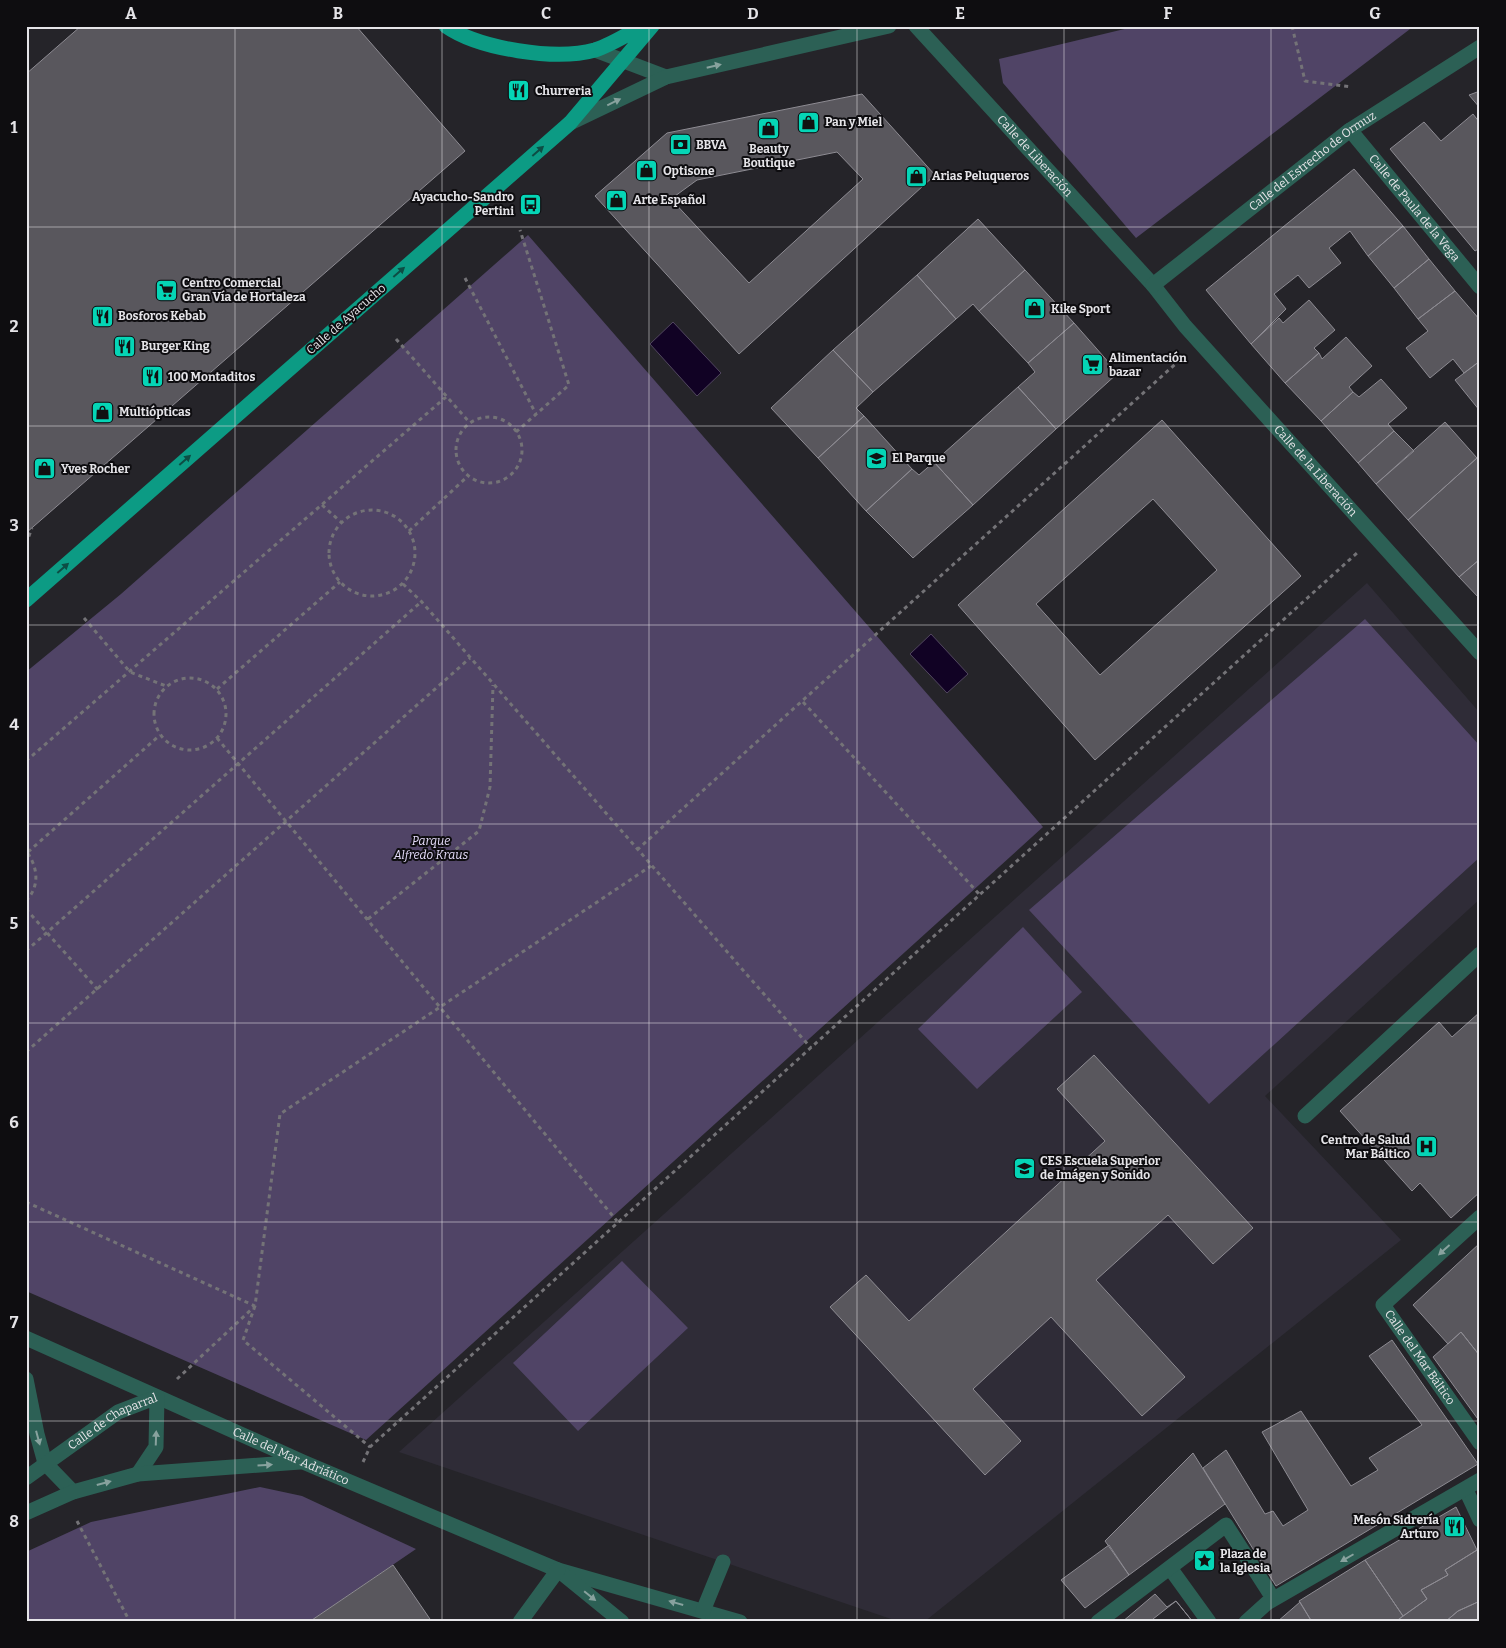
<svg xmlns="http://www.w3.org/2000/svg" width="1506" height="1648" viewBox="0 0 1506 1648" font-family="Bitter,serif">
<style>
.built{fill:#2f2c37}
.green{fill:#504466}
.water{fill:#110224;stroke:#51465f}
.building{fill:#59575d;stroke:#8d8b92;fill-rule:evenodd}
.lines{fill:none;stroke-linecap:round;stroke-linejoin:round}
.path{stroke:#747377;stroke-width:3;stroke-dasharray:4 4;stroke-linecap:butt}
.minor{stroke:#2c6055;stroke-width:15}
.major{stroke:#0c9b84;stroke-width:15}
.oneway{fill:#88a29e}
.oneway2{fill:#0d4d44}
.grid{fill:none;stroke:#e5e4e8;stroke-width:1;stroke-opacity:0.55}
.labels{text-anchor:middle;stroke-width:4;stroke-linejoin:round;paint-order:stroke}
.poi-label{font-size:12px;font-weight:bold;fill:#e5e4e8;stroke:#0e0d10;text-anchor:start}
.street-label{font-size:12px;fill:#e5e4e8;stroke:#0e0d10}
.park-label{font-size:12px;font-style:italic;fill:#e5dcfa;stroke:#0e0d10}
.neatline{fill:none;stroke:#e5e4e8;stroke-width:2}
.grid-label{font-size:16px;text-anchor:middle;font-weight:bold;fill:#e5e4e8}
</style>
<rect width="100%" height="100%" fill="#252429"/>
<path class="built" d="M 1367,583 L 1480,713 L 1480,899 L 1265,1096 L 1401,1240 L 924,1622 L 900,1622 L 399,1452 Z"/>
<path class="green" d="M 1137,26 L 1414,26 L 1136,238 L 1003,83 L 999,59 Z
M 528,235 L 1043,827 L 366,1440 L 26,1291 L 26,672 L 121,594 Z
M 1365,619 L 1480,746 L 1480,857 L 1209,1104 L 1029,910 Z
M 1023,927 L 1082,992 L 977,1089 L 918,1029 Z
M 622,1261 L 688,1328 L 578,1431 L 513,1363 Z
M 260,1487 L 302,1496 L 416,1549 L 309,1622 L 26,1622 L 26,1552 L 91,1522 Z"/>
<path class="water" d="M 673,322 L 721,373 L 697,396 L 650,344 Z
M 931,634 L 968,674 L 947,693 L 910,654 Z"/>
<path class="building" d="M 81,26 L 356,26 L 465,151 L 26,533 L 26,74 Z
M 1480,91 L 1480,108 L 1469,95 Z
M 862,94 L 935,175 L 739,354 L 595,196 L 667,133 ZM 837,152 L 863,179 L 749,283 L 671,199 L 697,180 Z
M 1473,114 L 1480,123 L 1480,248 L 1475,251 L 1390,149 L 1424,122 L 1441,141 Z
M 1354,169 L 1403,226 L 1368,256 L 1350,231 L 1329,248 L 1341,263 L 1309,288 L 1298,275 L 1274,294 L 1286,309 L 1251,344 L 1206,290 Z
M 978,219 L 1025,270 L 979,311 L 973,304 L 956,319 L 917,275 Z
M 1403,226 L 1429,259 L 1394,288 L 1368,256 Z
M 1429,259 L 1455,291 L 1418,319 L 1394,288 Z
M 1025,270 L 1074,323 L 1028,363 L 979,311 Z
M 917,275 L 956,319 L 873,392 L 833,350 Z
M 1455,291 L 1480,320 L 1480,361 L 1464,373 L 1453,359 L 1430,378 L 1406,348 L 1428,331 L 1418,319 Z
M 1309,300 L 1335,330 L 1314,348 L 1319,353 L 1285,383 L 1251,344 L 1279,318 L 1283,323 Z
M 1074,323 L 1118,373 L 1056,429 L 1018,387 L 1035,372 L 1028,363 Z
M 1346,337 L 1372,366 L 1349,387 L 1353,392 L 1321,421 L 1285,383 L 1319,353 L 1322,359 Z
M 833,350 L 873,392 L 856,408 L 864,416 L 818,458 L 771,408 Z
M 1480,361 L 1480,411 L 1455,380 Z
M 1381,379 L 1407,408 L 1388,424 L 1394,431 L 1358,463 L 1321,421 L 1353,392 L 1359,397 Z
M 1018,387 L 1056,429 L 973,505 L 934,462 Z
M 864,416 L 912,469 L 866,511 L 818,458 Z
M 1162,420 L 1301,576 L 1095,760 L 958,605 ZM 1153,499 L 1217,570 L 1100,675 L 1036,604 Z
M 1445,422 L 1477,458 L 1408,520 L 1376,484 Z
M 1394,431 L 1414,451 L 1376,484 L 1358,463 Z
M 1477,458 L 1480,461 L 1480,559 L 1459,577 L 1408,520 Z
M 934,462 L 973,505 L 913,558 L 866,511 L 912,469 L 919,475 Z
M 1480,559 L 1480,599 L 1459,577 Z
M 1480,1012 L 1480,1192 L 1451,1218 L 1420,1183 L 1412,1191 L 1340,1111 L 1439,1022 L 1452,1037 Z
M 1094,1055 L 1253,1228 L 1213,1264 L 1168,1215 L 1096,1280 L 1185,1377 L 1142,1416 L 1051,1317 L 973,1389 L 1021,1441 L 985,1475 L 830,1307 L 866,1275 L 909,1321 L 1105,1141 L 1057,1089 Z
M 1480,1243 L 1480,1356 L 1461,1332 L 1448,1344 L 1413,1305 Z
M 1461,1332 L 1480,1356 L 1480,1422 L 1433,1357 Z
M 1392,1340 L 1478,1464 L 1276,1586 L 1203,1468 L 1226,1450 L 1265,1514 L 1273,1511 L 1283,1526 L 1308,1510 L 1262,1432 L 1301,1411 L 1351,1486 L 1378,1470 L 1369,1458 L 1422,1425 L 1369,1356 Z
M 1193,1453 L 1225,1504 L 1129,1575 L 1105,1541 Z
M 1456,1507 L 1477,1550 L 1445,1570 L 1448,1575 L 1421,1590 L 1427,1599 L 1403,1616 L 1365,1560 Z
M 1109,1545 L 1129,1575 L 1085,1608 L 1061,1580 Z
M 1477,1550 L 1480,1557 L 1480,1601 L 1458,1611 L 1445,1622 L 1395,1622 L 1427,1599 L 1421,1590 L 1448,1575 L 1445,1570 Z
M 1365,1560 L 1403,1616 L 1395,1622 L 1312,1622 L 1299,1601 Z
M 393,1565 L 432,1622 L 309,1622 Z
M 1155,1594 L 1167,1607 L 1176,1601 L 1193,1622 L 1122,1622 Z
M 1176,1601 L 1193,1622 L 1156,1622 L 1153,1619 Z
M 1480,1601 L 1480,1622 L 1445,1622 L 1458,1611 Z
M 1300,1602 L 1312,1622 L 1277,1622 Z"/>
<g class="lines">
<path class="path" d="M 1292,26 L 1305,81 L 1352,87
M 465,278 L 536,414
M 396,339 L 470,423
M456 450a33 33 0 1 1 66 0a33 33 0 1 1-66 0Z
M 516,432 L 569,385 L 520,230
M 322,505 L 342,523
M329 553a43 43 0 1 1 86 0a43 43 0 1 1-86 0Z
M 409,531 L 468,476
M 26,544 L 32,528
M 403,584 L 421,601 L 811,1048
M 84,618 L 130,672 L 166,686
M154 714a36 36 0 1 1 72 0a36 36 0 1 1-72 0Z
M 217,689 L 340,582
M 803,702 L 980,895
M 217,738 L 617,1221
M 26,761 L 446,397
M 637,850 L 1182,358
M 28,852 L 160,735
M 26,901 C 40,886 38,868 27,852
M 26,909 L 98,990
M 368,919 L 479,831 L 490,787 L 493,685
M 26,951 L 421,602
M 26,1052 L 470,658
M 26,1202 L 255,1306 L 280,1114 L 651,866
M 255,1306 L 243,1340 L 370,1447
M 177,1379 L 254,1307
M 363,1462 L 370,1447 L 1357,553
M 77,1521 L 130,1622"/>
<g class="minor">
<path id="s1" d="M 916,26 L 1153,285 L 1185,326 L 1480,653"/>
<path d="M 595,50 L 666,77"/>
<path d="M 570,123 L 666,77 L 889,26"/>
<path id="s2" d="M 1350,130 L 1480,287"/>
<path id="s3" d="M 1153,285 L 1350,130 L 1480,47"/>
<path d="M 1305,1116 L 1480,954"/>
<path id="s4" d="M 1480,1217 L 1383,1305 L 1480,1443"/>
<path id="s5" d="M 26,1338 L 303,1462 L 558,1570 L 740,1622"/>
<path d="M 26,1379 L 37,1434 L 45,1463 L 73,1492"/>
<path id="s6" d="M 26,1478 L 118,1412 L 157,1397 L 156,1447 L 138,1474"/>
<path d="M 1466,1490 L 1480,1520"/>
<path d="M 26,1513 L 73,1492 L 138,1474 L 300,1462"/>
<path d="M 1170,1568 L 1209,1622"/>
<path d="M 563,1574 L 622,1622"/>
<path d="M 703,1611 L 723,1562"/>
<path d="M 520,1622 L 558,1570"/>
<path d="M 1098,1622 L 1226,1525 L 1269,1592"/>
<path d="M 1246,1622 L 1267,1603 L 1480,1480"/>
</g>
<path class="major" d="M 446,26 C 479,49 556,61 595,50 C 611,45 628,34 643,26
M 26,600 L 570,123 L 652,26"/>
</g>
<defs><path id="oneway-solid" d="M-6-.8H1V-3.2L6.5 0L1 3.2V.8H-6Z" transform="scale(1.25)"/></defs>
<g class="oneway">
<use href="#oneway-solid" transform="translate(714 66) rotate(-13)"/>
<use href="#oneway-solid" transform="translate(614 102) rotate(-26)"/>
<use href="#oneway-solid" transform="translate(1444 1250) rotate(138)"/>
<use href="#oneway-solid" transform="translate(38 1438) rotate(75)"/>
<use href="#oneway-solid" transform="translate(156 1438) rotate(-88)"/>
<use href="#oneway-solid" transform="translate(265 1465) rotate(-4)"/>
<use href="#oneway-solid" transform="translate(104 1483) rotate(-15)"/>
<use href="#oneway-solid" transform="translate(1347 1558) rotate(150)"/>
<use href="#oneway-solid" transform="translate(590 1596) rotate(39)"/>
<use href="#oneway-solid" transform="translate(676 1603) rotate(-164)"/>
</g>
<g class="oneway2">
<use href="#oneway-solid" transform="translate(538 151) rotate(-41)"/>
<use href="#oneway-solid" transform="translate(399 272) rotate(-41)"/>
<use href="#oneway-solid" transform="translate(185 460) rotate(-41)"/>
<use href="#oneway-solid" transform="translate(63 568) rotate(-41)"/>
</g>
<path class="grid" d="M 235,26 L 235,1622M 442,26 L 442,1622M 649,26 L 649,1622M 857,26 L 857,1622M 1064,26 L 1064,1622M 1271,26 L 1271,1622M 26,227 L 1480,227M 26,426 L 1480,426M 26,625 L 1480,625M 26,824 L 1480,824M 26,1023 L 1480,1023M 26,1222 L 1480,1222M 26,1421 L 1480,1421"/>
<defs>
<symbol id="restaurant-square" viewBox="-11 -11 22 22"><rect x="-9" y="-9" width="18" height="18" rx="4" fill="#05d5b6" stroke="#0e0d10"/><path d="M-5-6h1v4h1v-4h1v4h1v-4h1v5L-1.5 .5V6h-2V.5L-5-1ZM5-6V6H3V1.5H1.5Q1.5-4 5-6Z" fill="#111"/></symbol>
<symbol id="shop-square" viewBox="-11 -11 22 22"><rect x="-9" y="-9" width="18" height="18" rx="4" fill="#05d5b6" stroke="#0e0d10"/><path d="M-5-2.5h2.3a2.7 3.5 0 0 1 5.4 0H5L5.5 6h-11ZM-1.5-2.5h3a1.5 2.3 0 0 0-3 0Z" fill="#111"/></symbol>
<symbol id="bank-square" viewBox="-11 -11 22 22"><rect x="-9" y="-9" width="18" height="18" rx="4" fill="#05d5b6" stroke="#0e0d10"/><path d="M-6-4H6V4H-6ZM0-2.3a2.3 2.3 0 1 0 0 4.6a2.3 2.3 0 1 0 0-4.6Z" fill="#111"/></symbol>
<symbol id="bus-square" viewBox="-11 -11 22 22"><rect x="-9" y="-9" width="18" height="18" rx="4" fill="#05d5b6" stroke="#0e0d10"/><path d="M-5-6H5V4H4V6H2V4H-2V6H-4V4H-5ZM-3.5-4V0h7V-4ZM-3.5 1.2v1.5H-2V1.2ZM2 1.2v1.5H3.5V1.2Z" fill="#111"/></symbol>
<symbol id="supermarket-square" viewBox="-11 -11 22 22"><rect x="-9" y="-9" width="18" height="18" rx="4" fill="#05d5b6" stroke="#0e0d10"/><path d="M-6-5.5h2.5l.6 2H6L4.5 2H-2.5L-4.4-4H-6ZM-1.5 3.2a1.3 1.3 0 1 0 .1 0ZM3 3.2a1.3 1.3 0 1 0 .1 0Z" fill="#111"/></symbol>
<symbol id="school-square" viewBox="-11 -11 22 22"><rect x="-9" y="-9" width="18" height="18" rx="4" fill="#05d5b6" stroke="#0e0d10"/><path d="M0-5L7-2L0 1L-7-2ZM-4 1L0 2.5L4 1V4Q0 6-4 4Z" fill="#111"/></symbol>
<symbol id="hospital-square" viewBox="-11 -11 22 22"><rect x="-9" y="-9" width="18" height="18" rx="4" fill="#05d5b6" stroke="#0e0d10"/><path d="M-5-5h3v3.5h4V-5h3V5h-3V1.5h-4V5h-3Z" fill="#111"/></symbol>
<symbol id="sight-square" viewBox="-11 -11 22 22"><rect x="-9" y="-9" width="18" height="18" rx="4" fill="#05d5b6" stroke="#0e0d10"/><path d="M0-6L1.8-2.2L6-1.7L2.9 1.2L3.7 5.4L0 3.3L-3.7 5.4L-2.9 1.2L-6-1.7L-1.8-2.2Z" fill="#111"/></symbol>
</defs>
<g fill-rule="evenodd">
<use href="#restaurant-square" x="506" y="78" width="25" height="25"/>
<use href="#shop-square" x="796" y="110" width="25" height="25"/>
<use href="#shop-square" x="756" y="116" width="25" height="25"/>
<use href="#bank-square" x="668" y="132" width="25" height="25"/>
<use href="#shop-square" x="634" y="158" width="25" height="25"/>
<use href="#shop-square" x="904" y="164" width="25" height="25"/>
<use href="#shop-square" x="604" y="188" width="25" height="25"/>
<use href="#bus-square" x="518" y="192" width="25" height="25"/>
<use href="#supermarket-square" x="154" y="278" width="25" height="25"/>
<use href="#shop-square" x="1022" y="296" width="25" height="25"/>
<use href="#restaurant-square" x="90" y="304" width="25" height="25"/>
<use href="#restaurant-square" x="112" y="334" width="25" height="25"/>
<use href="#supermarket-square" x="1080" y="352" width="25" height="25"/>
<use href="#restaurant-square" x="140" y="364" width="25" height="25"/>
<use href="#shop-square" x="90" y="400" width="25" height="25"/>
<use href="#school-square" x="864" y="446" width="25" height="25"/>
<use href="#shop-square" x="32" y="456" width="25" height="25"/>
<use href="#hospital-square" x="1414" y="1134" width="25" height="25"/>
<use href="#school-square" x="1012" y="1156" width="25" height="25"/>
<use href="#restaurant-square" x="1442" y="1514" width="25" height="25"/>
<use href="#sight-square" x="1192" y="1548" width="25" height="25"/>
</g>
<g class="labels">
<g class="poi-label">
<text x="535" y="95">Churreria</text>
<text x="825" y="126">Pan y Miel</text>
<text x="696" y="149">BBVA</text>
<text x="769" y="153" text-anchor="middle">Beauty<tspan x="769" dy="14">Boutique</tspan></text>
<text x="663" y="175">Optisone</text>
<text x="932" y="180">Arias Peluqueros</text>
<text x="514" y="201" text-anchor="end">Ayacucho-Sandro<tspan x="514" dy="14">Pertini</tspan></text>
<text x="633" y="204">Arte Español</text>
<text x="182" y="287">Centro Comercial<tspan x="182" dy="14">Gran Vía de Hortaleza</tspan></text>
<text x="1051" y="313">Kike Sport</text>
<text x="118" y="320">Bosforos Kebab</text>
<text x="141" y="350">Burger King</text>
<text x="1109" y="362">Alimentación<tspan x="1109" dy="14">bazar</tspan></text>
<text x="168" y="381">100 Montaditos</text>
<text x="119" y="416">Multiópticas</text>
<text x="892" y="462">El Parque</text>
<text x="61" y="473">Yves Rocher</text>
<text x="1410" y="1144" text-anchor="end">Centro de Salud<tspan x="1410" dy="14">Mar Báltico</tspan></text>
<text x="1040" y="1165">CES Escuela Superior<tspan x="1040" dy="14">de Imágen y Sonido</tspan></text>
<text x="1439" y="1524" text-anchor="end">Mesón Sidrería<tspan x="1439" dy="14">Arturo</tspan></text>
<text x="1220" y="1558">Plaza de<tspan x="1220" dy="14">la Iglesia</tspan></text>
</g>
<g class="street-label">
<text dy="4" stroke="none"><textPath href="#s1" startOffset="176">Calle de Liberación</textPath></text>
<text dy="4" stroke="none"><textPath href="#s3" startOffset="202">Calle del Estrecho de Ormuz</textPath></text>
<text dy="4" stroke="none"><textPath href="#s2" startOffset="101">Calle de Paula de la Vega</textPath></text>
<text transform="translate(346 319) rotate(-41)" y="4">Calle de Ayacucho</text>
<text dy="4" stroke="none"><textPath href="#s1" startOffset="598">Calle de la Liberación</textPath></text>
<text dy="4" stroke="none"><textPath href="#s4" startOffset="195">Calle del Mar Báltico</textPath></text>
<text dy="4" stroke="none"><textPath href="#s6" startOffset="104">Calle de Chaparral</textPath></text>
<text dy="4" stroke="none"><textPath href="#s5" startOffset="290">Calle del Mar Adriático</textPath></text>
</g>
<g class="park-label">
<text x="431" y="845">Parque<tspan x="431" dy="14">Alfredo Kraus</tspan></text>
</g>
</g>
<rect width="1506" height="1648" fill="none" stroke="#0e0d10" stroke-width="55"/>
<rect x="28" y="28" width="1450" height="1592" class="neatline"/>
<g class="grid-label">
<text x="131" y="19">A</text>
<text x="338" y="19">B</text>
<text x="546" y="19">C</text>
<text x="753" y="19">D</text>
<text x="960" y="19">E</text>
<text x="1168" y="19">F</text>
<text x="1375" y="19">G</text>
<text x="14" y="133">1</text>
<text x="14" y="332">2</text>
<text x="14" y="531">3</text>
<text x="14" y="730">4</text>
<text x="14" y="929">5</text>
<text x="14" y="1128">6</text>
<text x="14" y="1328">7</text>
<text x="14" y="1527">8</text>
</g>
</svg>
